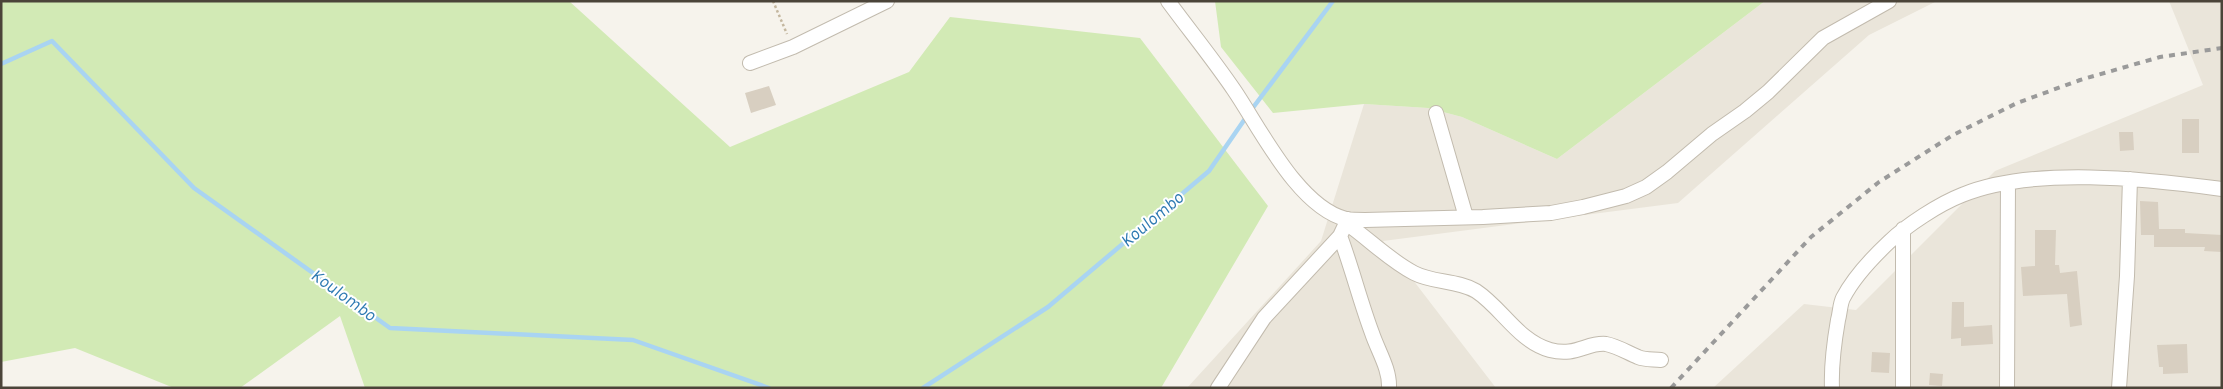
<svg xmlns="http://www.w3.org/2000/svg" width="2223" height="389" viewBox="0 0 2223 389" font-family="Karla,sans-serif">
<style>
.residential{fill:#eae5da}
.green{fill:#d2eab5}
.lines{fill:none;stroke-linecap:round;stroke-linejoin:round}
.stream{stroke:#a9d4f2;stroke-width:4.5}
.building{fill:#d8cfc1}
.street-casing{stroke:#c2bbae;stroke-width:16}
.path{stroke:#c4b79f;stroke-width:2.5;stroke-dasharray:2.5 2.5;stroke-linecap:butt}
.street{stroke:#fff;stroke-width:14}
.rail{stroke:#9a9a9a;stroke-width:4;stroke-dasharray:6 6;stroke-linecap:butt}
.labels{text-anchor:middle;stroke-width:4;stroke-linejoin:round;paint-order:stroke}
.water-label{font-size:18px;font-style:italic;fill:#2e7ab2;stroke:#fff}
</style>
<rect width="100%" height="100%" fill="#f6f3ec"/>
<path class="residential" d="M 1765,1 L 1937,1 L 1869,35 L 1678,203 L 1383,241 L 1496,388 L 1187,388 L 1321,241 L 1364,104 L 1428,108 L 1462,117 L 1557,159 Z
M 2169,1 L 2222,1 L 2222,388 L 1713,388 L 1804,304 L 1856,310 L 1995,171 L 2203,85 Z"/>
<path class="green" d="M 1,1 L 569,1 L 730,147 L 909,72 L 950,17 L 1140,38 L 1268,206 L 1161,388 L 365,388 L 340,316 L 240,388 L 174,388 L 75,348 L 1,362 Z
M 1215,1 L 1765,1 L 1557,159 L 1462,117 L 1428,108 L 1364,104 L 1273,113 L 1221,47 Z"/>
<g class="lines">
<path class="stream" d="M 1,64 L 52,41 L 194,188 L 390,328 L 633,340 L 769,388
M 923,388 L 1048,307 L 1209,171 L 1249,113 L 1333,1"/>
</g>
<path class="building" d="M 769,86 L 776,105 L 751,113 L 745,93 Z
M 2182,119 L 2199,119 L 2199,153 L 2182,153 Z
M 2119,132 L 2133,132 L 2134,150 L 2120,151 Z
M 2140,201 L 2158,202 L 2159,229 L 2185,229 L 2185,233 L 2222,235 L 2222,252 L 2204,251 L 2205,247 L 2154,247 L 2154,235 L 2141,235 Z
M 2035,230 L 2056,230 L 2055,265 L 2059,265 L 2060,273 L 2077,271 L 2082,325 L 2070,327 L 2067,294 L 2023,296 L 2021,267 L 2035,266 Z
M 1952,302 L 1964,302 L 1964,327 L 1992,325 L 1993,344 L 1961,346 L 1961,338 L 1951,339 Z
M 2187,344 L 2188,373 L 2163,374 L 2163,367 L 2159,367 L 2157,345 Z
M 1872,352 L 1890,353 L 1889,373 L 1871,372 Z
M 1930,373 L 1943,374 L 1942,386 L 1929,385 Z"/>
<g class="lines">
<defs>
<path id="street" d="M 1168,1 C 1190,31 1213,59 1234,90 C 1260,128 1298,207 1346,219 C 1352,220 1359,220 1365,220 L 1483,217 L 1551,213 L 1583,207 L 1626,196 L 1646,187 L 1667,172 L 1712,134 L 1745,111 L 1768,92 L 1823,38 L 1889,1
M 750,63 L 793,47 L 887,1
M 1436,113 L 1466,217
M 1346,223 C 1369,239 1389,260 1414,273 C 1433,283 1457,280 1476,291 C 1502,308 1518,341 1550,350 C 1576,357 1587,342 1606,344 C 1617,346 1628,353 1638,357 C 1645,360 1653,359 1661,360
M 1903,229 L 1903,388
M 1340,236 C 1352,268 1360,301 1372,333 C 1378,351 1390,369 1389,388
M 1218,388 L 1264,318 L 1340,236 L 1348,219
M 1832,388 C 1831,364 1834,343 1838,320 C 1840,313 1840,304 1843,298 C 1854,277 1872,258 1889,242 C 1907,225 1939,204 1962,195 C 2032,166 2147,179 2222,189
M 2007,388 L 2008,183
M 2119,388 L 2127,276 L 2130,179"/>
</defs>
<use href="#street" class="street-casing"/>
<path class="path" d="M 773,1 L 787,34"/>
<use href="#street" class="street"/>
<path class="rail" d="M 1671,388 L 1811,237 L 1879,182 L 1953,135 L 2017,103 L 2080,80 L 2160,57 L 2222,48"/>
</g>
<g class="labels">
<g class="water-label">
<text transform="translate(1152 219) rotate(-40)" y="6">Koulombo</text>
<text transform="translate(344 295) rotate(36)" y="6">Koulombo</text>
</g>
</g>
<rect width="2223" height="389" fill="none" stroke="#4b4439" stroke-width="5"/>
</svg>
